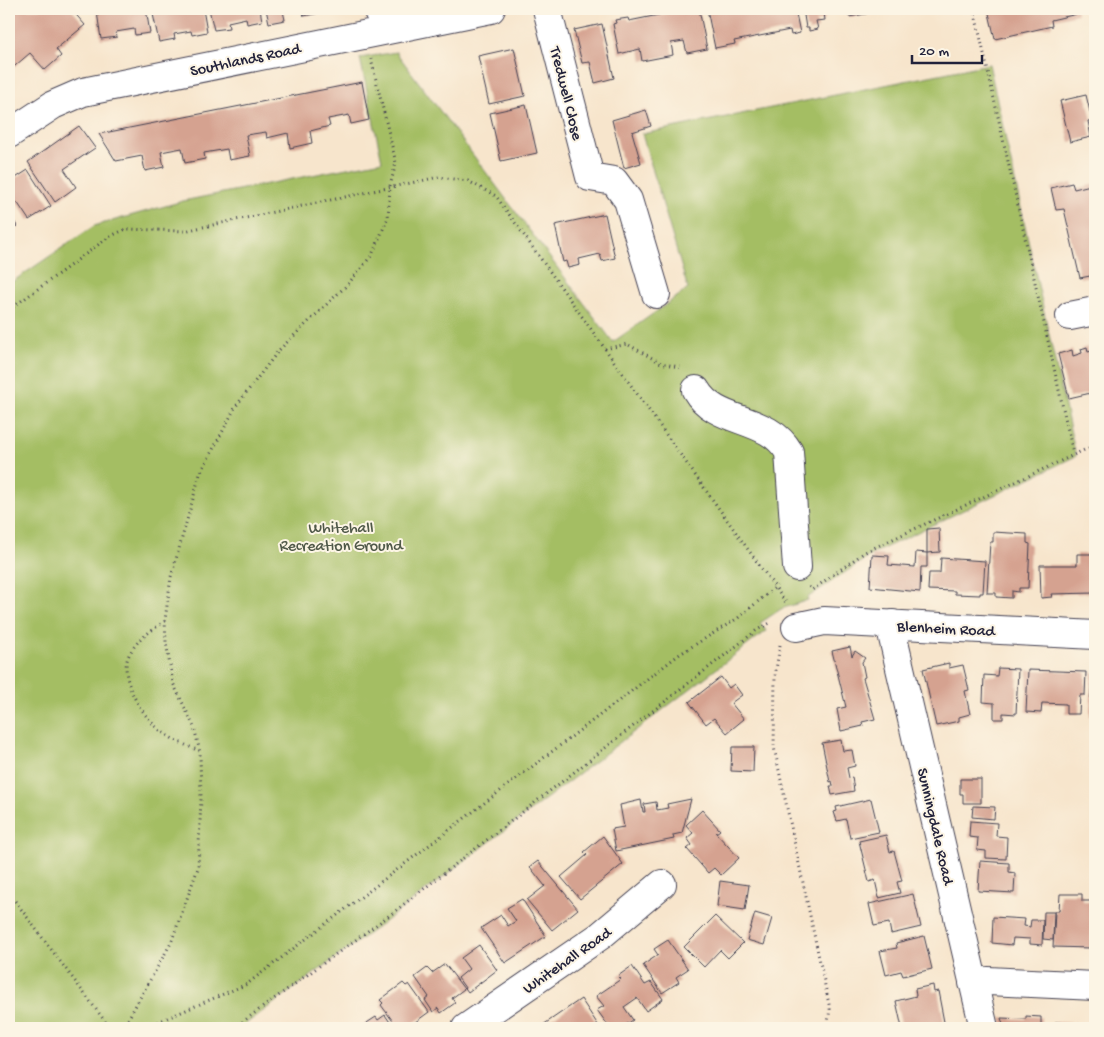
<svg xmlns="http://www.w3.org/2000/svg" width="1104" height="1037" viewBox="0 0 1104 1037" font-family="'Gochi Hand',sans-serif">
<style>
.green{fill:#a4be64;stroke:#637050}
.building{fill:#d5a290}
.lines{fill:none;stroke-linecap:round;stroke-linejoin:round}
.minor-casing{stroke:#423f51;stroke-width:30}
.path{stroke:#423f51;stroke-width:3;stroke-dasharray:1 4;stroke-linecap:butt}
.minor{stroke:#fff;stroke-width:28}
.labels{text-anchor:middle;stroke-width:4;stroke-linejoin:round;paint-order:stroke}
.street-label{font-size:16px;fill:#22223b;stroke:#fcf5e5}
.park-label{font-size:16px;fill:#505949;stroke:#fcf5e5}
</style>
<rect width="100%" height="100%" fill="#fcf5e5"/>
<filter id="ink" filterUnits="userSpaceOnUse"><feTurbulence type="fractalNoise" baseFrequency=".02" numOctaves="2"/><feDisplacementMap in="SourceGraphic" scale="10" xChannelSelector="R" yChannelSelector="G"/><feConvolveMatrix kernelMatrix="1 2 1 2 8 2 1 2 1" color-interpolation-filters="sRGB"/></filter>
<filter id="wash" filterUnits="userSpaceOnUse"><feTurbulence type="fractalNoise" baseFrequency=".0096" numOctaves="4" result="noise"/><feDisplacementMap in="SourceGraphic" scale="20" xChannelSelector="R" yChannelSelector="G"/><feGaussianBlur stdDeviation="1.12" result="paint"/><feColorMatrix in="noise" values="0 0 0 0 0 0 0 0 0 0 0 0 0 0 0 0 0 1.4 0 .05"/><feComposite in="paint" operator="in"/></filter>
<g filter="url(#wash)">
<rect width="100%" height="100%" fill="#f7e5cc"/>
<path class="green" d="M 396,52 L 613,342 L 688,289 L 642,134 L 989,64 L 1076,456 L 874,553 L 807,598 L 808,600 L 781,609 L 760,623 L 766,631 L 383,923 L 240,1028 L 9,1028 L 9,284 L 94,226 L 183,201 L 382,161 L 360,58 Z"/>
<g id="blocks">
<path class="building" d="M 9,9 L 71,9 L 85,25 L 56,49 L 61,56 L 45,70 L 30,53 L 9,71 Z
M 107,9 L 146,9 L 150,33 L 135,35 L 134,29 L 116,32 L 117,37 L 101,39 L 97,12 L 107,11 Z
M 169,9 L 203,9 L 207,32 L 192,35 L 191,31 L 174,34 L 175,39 L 159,42 L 153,14 L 169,11 Z
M 209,9 L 260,9 L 262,21 L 247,24 L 246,18 L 228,22 L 229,28 L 214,30 Z
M 266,9 L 291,9 L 292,10 L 283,11 L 285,20 L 269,23 Z
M 302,9 L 330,9 L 330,11 L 304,16 Z
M 678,9 L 699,9 L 707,49 L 687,53 L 684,41 L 671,43 L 673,55 L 642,61 L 640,49 L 619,54 L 613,24 L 616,23 L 615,20 L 628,18 L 629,21 L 678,11 Z
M 707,9 L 795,9 L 800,33 L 791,35 L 790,30 L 734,41 L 735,44 L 715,48 Z
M 803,9 L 843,9 L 843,10 L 824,13 L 825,20 L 816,21 L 818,29 L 809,31 L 809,28 L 806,28 Z
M 848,9 L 880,9 L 881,11 L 849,17 Z
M 988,9 L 1076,9 L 1077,14 L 1051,20 L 1052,26 L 995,39 Z
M 602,24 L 614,78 L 595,83 L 590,62 L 582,63 L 574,30 Z
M 514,48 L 525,96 L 489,104 L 478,56 Z
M 362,82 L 369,120 L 351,124 L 349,115 L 328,119 L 330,126 L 310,131 L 312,143 L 290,148 L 288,133 L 267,138 L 266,132 L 246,135 L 250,156 L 229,160 L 227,149 L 204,153 L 205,159 L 185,163 L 182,148 L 161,152 L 164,167 L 145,171 L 142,156 L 116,161 L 99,134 Z
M 1086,95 L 1092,120 L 1088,121 L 1091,137 L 1070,142 L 1060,101 Z
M 526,105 L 537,153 L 501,161 L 490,113 Z
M 646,110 L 651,126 L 632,132 L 641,163 L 624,168 L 612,120 Z
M 79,126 L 95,148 L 64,169 L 76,187 L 55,202 L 28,162 Z
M 28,170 L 51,206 L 29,220 L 17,202 L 9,207 L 9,174 L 14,179 Z
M 1072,183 L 1074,189 L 1095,184 L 1095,275 L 1080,278 L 1064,209 L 1056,210 L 1051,188 Z
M 9,213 L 17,226 L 9,230 Z
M 605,214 L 615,258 L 602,261 L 600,254 L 579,259 L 580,265 L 568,268 L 566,261 L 563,262 L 555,225 Z
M 1087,347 L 1088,352 L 1095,350 L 1095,392 L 1069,398 L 1058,354 L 1072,350 L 1073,356 L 1082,353 L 1081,349 Z
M 939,528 L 940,552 L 927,553 L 927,529 Z
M 993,532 L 1027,534 L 1027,543 L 1030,544 L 1028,588 L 1019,588 L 1019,592 L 1012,591 L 1012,598 L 996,597 L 996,593 L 987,593 L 990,542 L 993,542 Z
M 916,552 L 927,553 L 927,567 L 921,567 L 920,592 L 870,587 L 872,555 L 889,556 L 888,565 L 915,567 Z
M 1077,554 L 1095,554 L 1095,593 L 1051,594 L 1052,597 L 1041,598 L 1040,565 L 1077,565 Z
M 941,558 L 985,561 L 983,593 L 980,593 L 980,595 L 955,594 L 955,591 L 928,590 L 929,573 L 940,573 Z
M 850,647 L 852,656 L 855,651 L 865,658 L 862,662 L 865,677 L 863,678 L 875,719 L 862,722 L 863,726 L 841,731 L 837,709 L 846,707 L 832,651 Z
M 949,663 L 949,668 L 963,665 L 969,690 L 965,691 L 970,714 L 959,717 L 959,721 L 936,726 L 923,669 Z
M 998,668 L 1018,669 L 1016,714 L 1003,713 L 1003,719 L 994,719 L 994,703 L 983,702 L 984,675 L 997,676 Z
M 1028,670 L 1086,672 L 1085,695 L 1080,695 L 1079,714 L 1066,714 L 1066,704 L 1042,703 L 1041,713 L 1026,712 Z
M 1092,672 L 1095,673 L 1095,716 L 1090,716 Z
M 721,677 L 729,688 L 734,684 L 742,695 L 731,703 L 744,719 L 727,733 L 714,718 L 706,724 L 689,702 Z
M 841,740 L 843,751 L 852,750 L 855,766 L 847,768 L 849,778 L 852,777 L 854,791 L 832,795 L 830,786 L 833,786 L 832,781 L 830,782 L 822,743 Z
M 732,747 L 754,747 L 753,772 L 731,771 Z
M 960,779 L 981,779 L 981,803 L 963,803 L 963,794 L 960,794 Z
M 691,799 L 682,833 L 673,835 L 674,839 L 616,851 L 612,829 L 624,827 L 620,805 L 641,800 L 643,812 L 645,812 L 644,804 L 656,802 L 657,810 L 668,808 L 667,804 Z
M 871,799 L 879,832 L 850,838 L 846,819 L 837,821 L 834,812 L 837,811 L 836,807 Z
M 973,806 L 995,807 L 994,819 L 972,817 Z
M 702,810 L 720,830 L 716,833 L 739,858 L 721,875 L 714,868 L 708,873 L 687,849 L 692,845 L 687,838 L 693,833 L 686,825 Z
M 970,821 L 997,823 L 996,836 L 1007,837 L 1006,859 L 986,858 L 986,851 L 977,850 L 978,838 L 969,837 Z
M 886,835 L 890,852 L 894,851 L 902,881 L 897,882 L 900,893 L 879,898 L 875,880 L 869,882 L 859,841 Z
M 603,836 L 623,864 L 580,899 L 561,877 L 587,855 L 584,852 Z
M 538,861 L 578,909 L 552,930 L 527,900 L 545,886 L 530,867 Z
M 980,861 L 1009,863 L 1009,872 L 1015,873 L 1014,893 L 978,891 Z
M 720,881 L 749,885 L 745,910 L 717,906 Z
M 913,894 L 921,927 L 891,934 L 889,923 L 874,926 L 869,904 Z
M 1060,894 L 1082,894 L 1082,901 L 1093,901 L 1091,948 L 1053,947 L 1055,911 L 1059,911 Z
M 522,899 L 546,936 L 505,963 L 481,928 L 501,915 L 508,926 L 516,921 L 507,908 Z
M 1044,912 L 1054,912 L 1053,940 L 1043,939 Z
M 755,913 L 772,918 L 764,945 L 747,940 Z
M 715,916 L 743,943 L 728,958 L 720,950 L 704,967 L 684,947 Z
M 993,917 L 1025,919 L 1024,926 L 1030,927 L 1031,920 L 1043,920 L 1042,945 L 1030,944 L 1030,939 L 1013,938 L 1012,945 L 992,943 Z
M 924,936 L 932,969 L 903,976 L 901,971 L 886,975 L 880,951 L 897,948 L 896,943 Z
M 668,940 L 688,969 L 676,977 L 679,982 L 662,993 L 643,965 L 658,955 L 654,949 Z
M 479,945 L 497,970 L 468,992 L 458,978 L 469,969 L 461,958 Z
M 445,964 L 464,989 L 452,998 L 455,1003 L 441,1013 L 438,1008 L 433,1012 L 425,1000 L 429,997 L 415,977 L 427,968 L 432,973 Z
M 632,966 L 645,985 L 651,982 L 663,999 L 646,1011 L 637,998 L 624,1007 L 633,1020 L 621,1028 L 610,1028 L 597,1010 L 604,1006 L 596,996 L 621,979 L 618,976 Z
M 403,983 L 406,986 L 409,984 L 429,1012 L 407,1028 L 398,1028 L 381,1005 L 383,1003 L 380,1000 Z
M 933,985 L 934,992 L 938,991 L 945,1027 L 902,1028 L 896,1001 L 916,996 L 915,989 Z
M 581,999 L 600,1028 L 545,1028 L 543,1025 Z
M 385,1015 L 394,1028 L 359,1028 L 376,1017 L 378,1020 Z
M 1026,1016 L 1041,1017 L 1041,1028 L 1004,1028 L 1001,1018 L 1026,1019 Z
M 1055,1022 L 1088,1024 L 1088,1028 L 1055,1028 Z"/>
</g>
</g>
<g filter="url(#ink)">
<use href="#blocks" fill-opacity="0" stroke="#423f51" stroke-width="1"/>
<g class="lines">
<defs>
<path id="minor" d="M 377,9 L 387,29
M 547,9 L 590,177 L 614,181 L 628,200 L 656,294
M 9,134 L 53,105 L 83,92 L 491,9
M 1070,316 L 1095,311
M 696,390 C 716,425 768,415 789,452 L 797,567
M 893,624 L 893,638 L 984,1028
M 796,627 L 824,621 L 1095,635
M 973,983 L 988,981 L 1095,986
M 466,1028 L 600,936 L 662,884"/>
</defs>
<use href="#minor" class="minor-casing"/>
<path class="path" d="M 974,9 L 1073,453
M 9,310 L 109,237 L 126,229 L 184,231 L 439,177 L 468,181 L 496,196 L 787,604
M 605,349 L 627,344 L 661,363 L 683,368
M 809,587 L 812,590 L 865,552 L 1095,445
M 165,621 C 151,631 137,639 129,655 C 117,679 145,721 165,734 C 175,741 188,746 199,751
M 780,645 L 775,676 L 774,747 L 830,1009 L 827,1028
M 9,893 L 110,1028
M 123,1028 L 171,943 L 198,868 L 201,799 L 200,752 L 194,727 L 173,683 L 166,642 L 165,620 L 171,577 L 200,474 L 236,406 L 279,350 L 348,284 L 372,255 L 388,218 L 390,186 L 396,163 L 371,59
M 144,1028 L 247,984 L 680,654 L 738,618 L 777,586
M 234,1028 L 394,912 L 757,630 L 772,622"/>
<use href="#minor" class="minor"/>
</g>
</g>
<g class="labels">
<g class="street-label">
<text transform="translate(245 58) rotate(-12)" y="6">Southlands Road</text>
<text transform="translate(568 93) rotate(76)" y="6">Tredwell Close</text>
<text transform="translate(946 627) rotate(3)" y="6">Blenheim Road</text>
<text transform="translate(937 826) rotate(77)" y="6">Sunningdale Road</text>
<text transform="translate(566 959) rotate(-35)" y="6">Whitehall Road</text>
</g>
<g class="park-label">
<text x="341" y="532">Whitehall<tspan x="341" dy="18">Recreation Ground</tspan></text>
</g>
</g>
<rect width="1104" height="1037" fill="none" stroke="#fcf5e5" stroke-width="30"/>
<path d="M912 55v8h70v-8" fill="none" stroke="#22223b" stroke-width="2.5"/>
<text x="919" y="55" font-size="15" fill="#22223b" stroke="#fcf5e5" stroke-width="4" paint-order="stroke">20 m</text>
</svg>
